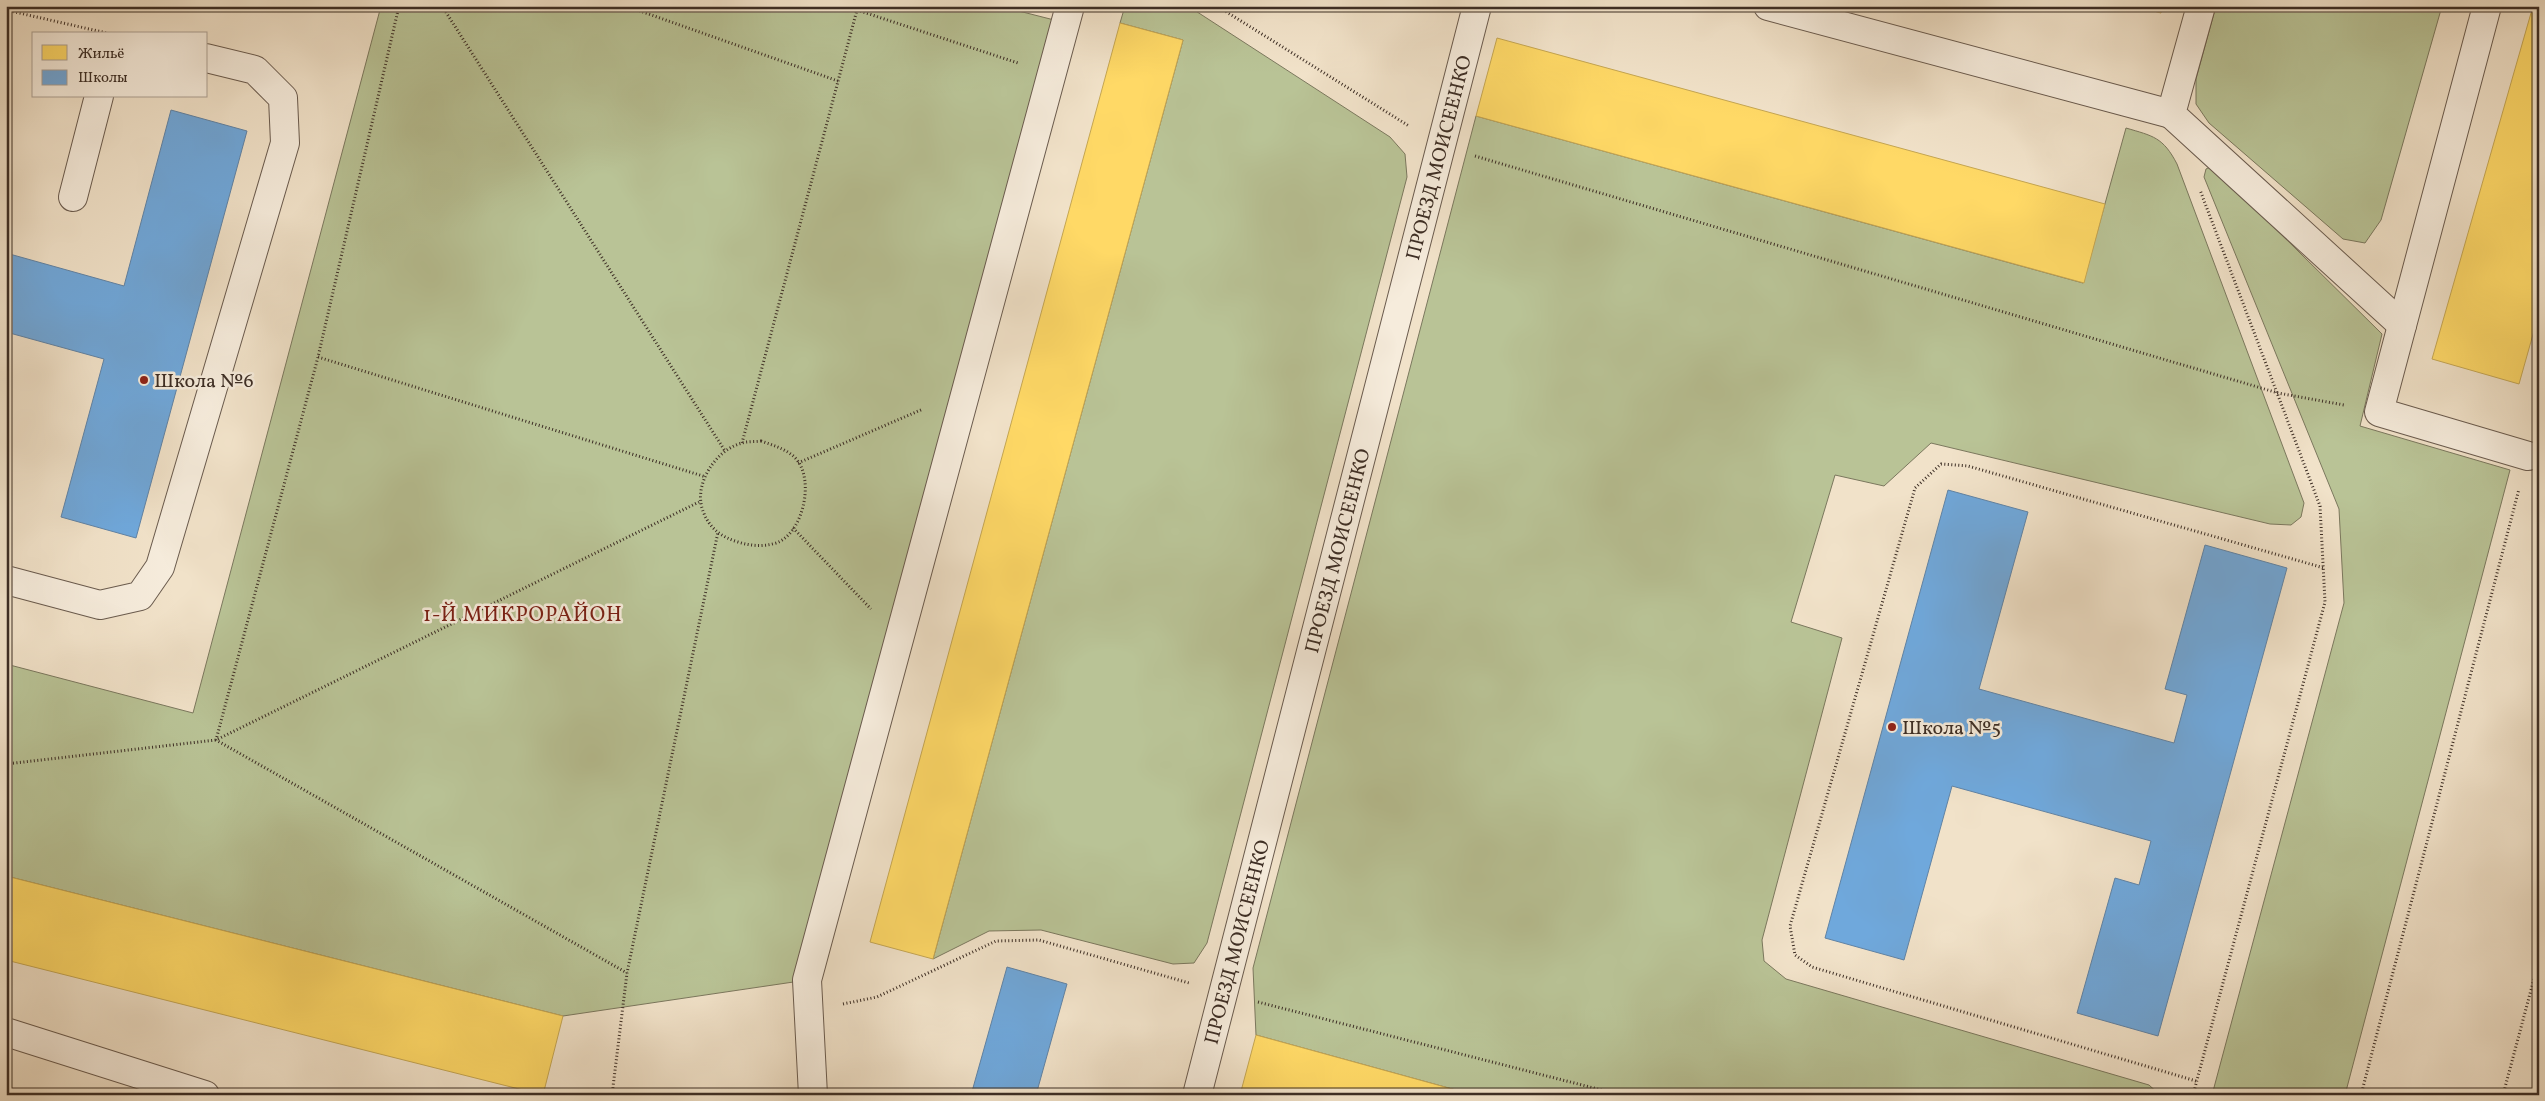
<svg xmlns="http://www.w3.org/2000/svg" width="2545" height="1101" viewBox="0 0 2545 1101" font-family="Vollkorn,serif">
<style>
.green{fill:#b9c396;stroke:#7b785e}
.homes{fill:#ffd966;stroke:#c5a652}
.schools{fill:#6fa8dc;stroke:#6083a5}
.lines{fill:none;stroke-linecap:round;stroke-linejoin:round}
.minor-casing{stroke:#6a5b4e;stroke-width:30}
.path{stroke:#3d2e25;stroke-width:3;stroke-dasharray:1 2.5;stroke-linecap:butt}
.minor{stroke:#f6ecdc;stroke-width:28}
.poi-dot{fill:#8f2418;stroke:#f6ecdc;stroke-width:2}
.labels{text-anchor:middle;stroke-width:5;stroke-linejoin:round;paint-order:stroke}
.street-label{font-size:20px;fill:#3d2e25;stroke:#f6ecdc}
.poi-label{font-size:20px;fill:#3d2e25;stroke:#f6ecdc;text-anchor:start}
.neighbourhood-label{font-size:21px;letter-spacing:1px;fill:#7a1f14;stroke:#f6ecdc}
</style>
<rect width="100%" height="100%" fill="#f1e2c9"/>
<filter id="stains"><feTurbulence type="fractalNoise" baseFrequency=".004" numOctaves="4"/><feColorMatrix values="0 0 0 0 .2 0 0 0 0 .09 0 0 0 0 .02 0 0 0 .5 -.17"/></filter>
<radialGradient id="worn" r=".72"><stop offset=".6" stop-color="#630" stop-opacity="0"/><stop offset="1" stop-color="#630" stop-opacity=".3"/></radialGradient>
<path class="green" d="M 381,6 L 999,6 L 1066,23 L 807,980 L 563,1016 L 6,876 L 6,664 L 193,713 Z
M 1125,6 L 1188,6 L 1390,137 L 1405,154 L 1407,177 L 1207,943 L 1194,963 L 1173,964 L 1041,930 L 989,931 L 933,959 L 1183,40 L 1120,23 Z
M 2216,6 L 2442,6 L 2381,220 L 2365,243 L 2343,239 L 2209,123 L 2196,104 L 2196,79 Z
M 1476,116 L 2083,283 L 2126,128 C 2153,136 2163,137 2177,164 L 2304,503 L 2301,517 L 2291,525 L 2270,524 L 1931,443 L 1884,486 L 1835,475 L 1791,622 L 1842,638 L 1762,940 L 1764,961 L 1786,979 L 2149,1085 L 2160,1095 L 1474,1095 L 1256,1035 L 1253,968 Z
M 2212,166 L 2382,334 L 2360,426 L 2510,470 L 2345,1095 L 2212,1095 L 2344,603 L 2339,509 L 2204,177 L 2206,169 Z"/>
<path class="homes" d="M 2135,6 L 2163,6 L 2161,13 Z
M 2533,6 L 2539,6 L 2539,313 L 2519,384 L 2432,359 Z
M 1120,23 L 1183,40 L 933,959 L 870,942 Z
M 1497,38 L 2105,204 L 2084,283 L 1476,116 Z
M 6,876 L 563,1016 L 543,1095 L 6,960 Z
M 1256,1035 L 1474,1095 L 1240,1095 Z"/>
<path class="schools" d="M 171,110 L 247,131 L 136,538 L 61,517 L 104,359 L 6,332 L 6,253 L 124,286 Z
M 1948,490 L 2028,512 L 1979,689 L 2174,743 L 2187,695 L 2165,689 L 2205,545 L 2287,568 L 2158,1036 L 2077,1013 L 2115,878 L 2139,885 L 2151,841 L 1952,786 L 1904,960 L 1825,938 Z
M 1007,967 L 1067,984 L 1036,1095 L 971,1095 Z"/>
<g class="lines">
<defs>
<g id="minor">
<path d="M 1768,6 L 2171,114"/>
<path d="M 2201,6 L 2171,114 L 2402,325"/>
<path d="M 2487,6 L 2379,412 L 2528,456"/>
<path d="M 73,197 L 99,96"/>
<path d="M 6,580 L 100,605 L 140,596 L 160,567 L 285,143 L 283,98 L 255,70 L 206,58"/>
<path d="M 6,1032 L 205,1095"/>
<path d="M 813,1095 L 807,980 L 1070,6"/>
<path id="s1" d="M 1197,1095 L 1477,6"/>
</g>
</defs>
<use href="#minor" class="minor-casing"/>
<path class="path" d="M 399,6 L 318,357 L 216,740 L 627,973
M 442,6 L 725,451
M 626,6 L 838,81
M 1217,6 L 1409,126
M 6,10 L 111,34
M 857,10 L 1018,63
M 857,10 L 874,6
M 1475,156 L 2278,393 L 2344,405
M 318,357 L 706,477
M 761,441 C 772,445 783,448 792,455 C 817,474 804,534 776,543 C 763,547 751,546 738,542 C 721,537 709,528 703,511 C 693,485 715,450 742,443 C 748,441 755,442 761,441 Z
M 742,443 L 858,6
M 798,463 L 923,409
M 793,528 L 871,609
M 6,764 L 216,740 L 699,502
M 1258,1002 L 1621,1095
M 843,1004 L 877,997 L 996,941 L 1039,940 L 1189,983
M 2196,1081 L 1812,967 L 1795,955 L 1790,926 L 1915,488 L 1941,464 L 1968,466 L 2324,568
M 612,1095 L 627,973 L 718,532
M 2193,1095 L 2325,602 L 2320,506 L 2200,190
M 2361,1095 L 2519,489
M 2503,1095 L 2539,960"/>
<use href="#minor" class="minor"/>
</g>
<g class="poi-dot">
<circle cx="144" cy="380" r="5"/>
<circle cx="1892" cy="727" r="5"/>
</g>
<g class="labels">
<g class="street-label">
<text dy="7" stroke="none"><textPath href="#s1" startOffset="968">ПРОЕЗД МОИСЕЕНКО</textPath></text>
<text dy="7" stroke="none"><textPath href="#s1" startOffset="562">ПРОЕЗД МОИСЕЕНКО</textPath></text>
<text dy="7" stroke="none"><textPath href="#s1" startOffset="158">ПРОЕЗД МОИСЕЕНКО</textPath></text>
</g>
<g class="poi-label">
<text x="154" y="387">Школа №6</text>
<text x="1902" y="734">Школа №5</text>
</g>
<g class="neighbourhood-label">
<text x="523" y="621">1-Й МИКРОРАЙОН</text>
</g>
</g>
<rect width="2545" height="1101" fill="none" stroke="#f1e2c9" stroke-width="25"/>
<rect x="8" y="8" width="2530" height="1086" fill="none" stroke="#3d2e25" stroke-width="2.5"/>
<rect x="12" y="12" width="2520" height="1076" fill="none" stroke="#3d2e25"/>
<rect x="32" y="32" width="175" height="65" fill="#f6ecdc" stroke="#aca093"/>
<rect x="42" y="45" width="25" height="15" fill="#ffd966" stroke="#aca093"/>
<text x="78" y="58" font-size="15" fill="#3d2e25">Жильё</text>
<rect x="42" y="70" width="25" height="15" fill="#6fa8dc" stroke="#aca093"/>
<text x="78" y="82" font-size="15" fill="#3d2e25">Школы</text>
<rect width="100%" height="100%" filter="url(#stains)"/>
<rect width="100%" height="100%" fill="url(#worn)"/>
</svg>
